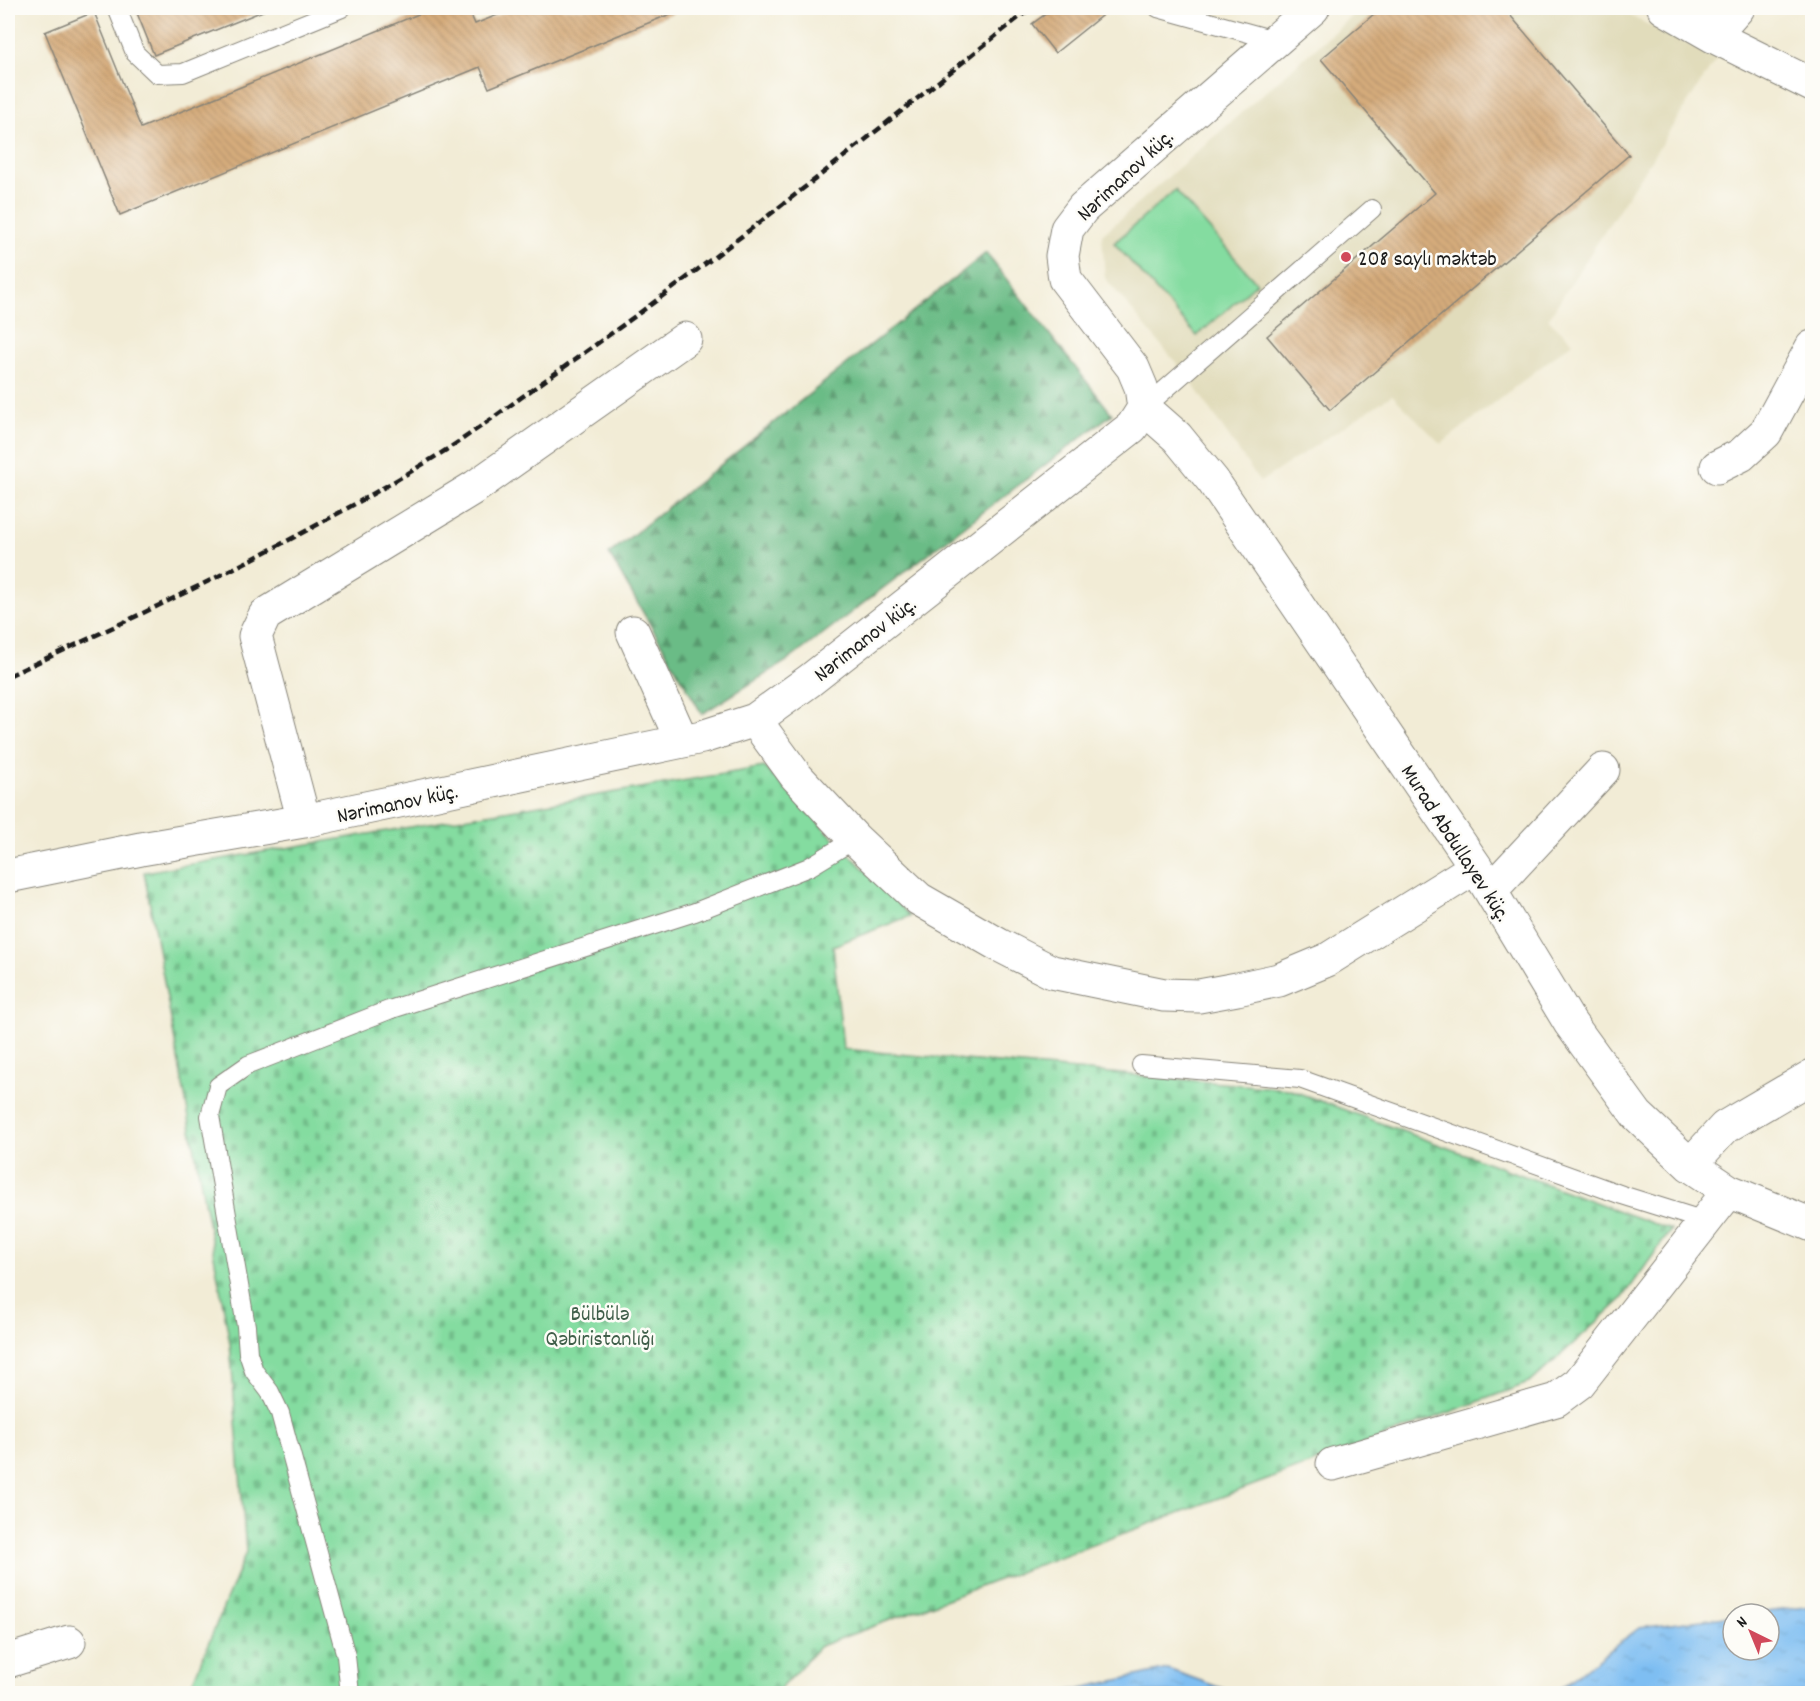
<svg xmlns="http://www.w3.org/2000/svg" width="1820" height="1701" viewBox="0 0 1820 1701" font-family="Dekko,sans-serif">
<style>
.built{fill:#e1dcbb}
.forest{fill:url(#forest-firs);stroke:#446c51;stroke-width:1.5}
.cemetery{fill:url(#cemetery-stones);stroke:#507c5e;stroke-width:1.5}
.pitch{fill:#84dca0;stroke:#507c5e;stroke-width:1.5}
.water{fill:url(#water-ripples);stroke:#4d6d87;stroke-width:1.5}
.building{fill:url(#building-back-hatch)}
.lines{fill:none;stroke-linecap:round;stroke-linejoin:round}
.service-casing{stroke:#878479;stroke-width:20}
.minor-casing{stroke:#878479;stroke-width:35}
.service{stroke:#fff;stroke-width:18}
.minor{stroke:#fff;stroke-width:33}
.rail{stroke:#1c1c1c;stroke-width:4.5;stroke-dasharray:9 4.5;stroke-linecap:butt}
.poi-dot{fill:#d1495b;stroke:#fdfcf7;stroke-width:2}
.labels{text-anchor:middle;stroke-width:5;stroke-linejoin:round;paint-order:stroke}
.street-label{font-size:22px;fill:#1c1c1c;stroke:#fdfcf7}
.poi-label{font-size:22px;fill:#1c1c1c;stroke:#fdfcf7;text-anchor:start}
.park-label{font-size:22px;fill:#405f4a;stroke:#fdfcf7}
</style>
<defs>
<pattern id="forest-firs" width="22" height="20" patternUnits="userSpaceOnUse" patternTransform="scale(1.5)"><rect width="22" height="20" fill="#6bbc86"/><path d="M5 1l3.5 6h-7zM16 11l3.5 6h-7z" fill="#57986d"/></pattern>
<pattern id="cemetery-stones" width="16" height="16" patternUnits="userSpaceOnUse" patternTransform="scale(1.5)"><rect width="16" height="16" fill="#84dca0"/><path d="M2 7V4a2 2 0 0 1 4 0v3zM10 15v-3a2 2 0 0 1 4 0v3z" fill="#71bc89"/></pattern>
<pattern id="water-ripples" width="26" height="14" patternUnits="userSpaceOnUse" patternTransform="scale(1.5)"><rect width="26" height="14" fill="#7ebef2"/><path d="M2 4q2-2 4 0t4 0M15 11q2-2 4 0t4 0" fill="none" stroke="#6ca3cf"/></pattern>
<pattern id="building-back-hatch" width="6" height="6" patternUnits="userSpaceOnUse" patternTransform="scale(1.5)"><rect width="6" height="6" fill="#d5ac7c"/><path d="M-1 5l2 2M0 0l6 6M5-1l2 2" fill="none" stroke="#b6936b"/></pattern>
</defs>
<rect width="100%" height="100%" fill="#fdfcf7"/>
<filter id="ink" filterUnits="userSpaceOnUse"><feTurbulence type="fractalNoise" baseFrequency=".0167" numOctaves="2"/><feDisplacementMap in="SourceGraphic" scale="12" xChannelSelector="R" yChannelSelector="G"/><feConvolveMatrix kernelMatrix="1 2 1 2 8 2 1 2 1" color-interpolation-filters="sRGB"/></filter>
<filter id="wash" filterUnits="userSpaceOnUse"><feTurbulence type="fractalNoise" baseFrequency=".008" numOctaves="4" result="noise"/><feDisplacementMap in="SourceGraphic" scale="24" xChannelSelector="R" yChannelSelector="G"/><feGaussianBlur stdDeviation="1.35" result="paint"/><feColorMatrix in="noise" values="0 0 0 0 0 0 0 0 0 0 0 0 0 0 0 0 0 1.4 0 .05"/><feComposite in="paint" operator="in"/></filter>
<g filter="url(#wash)">
<rect width="100%" height="100%" fill="#f2ecd6"/>
<path class="built" d="M 1361,8 L 1615,8 L 1716,59 L 1548,319 L 1573,342 L 1441,444 L 1392,395 L 1260,482 L 1187,376 L 1105,278 L 1102,235 Z"/>
<path class="forest" d="M 986,253 L 1112,414 L 790,659 L 702,714 L 609,554 Z"/>
<path class="cemetery" d="M 764,767 L 910,916 L 833,946 L 843,1049 L 1288,1089 L 1671,1230 L 1622,1299 L 1531,1382 L 820,1646 L 776,1693 L 188,1693 L 246,1552 L 230,1343 L 144,872 Z"/>
<path class="pitch" d="M 1175,190 L 1257,283 L 1197,336 L 1114,243 Z"/>
<path class="water" d="M 1812,1606 L 1812,1693 L 1554,1693 L 1639,1628 L 1733,1616 L 1733,1650 L 1769,1650 L 1769,1614 L 1751,1614 Z
M 1168,1669 L 1235,1693 L 1059,1693 Z"/>
<g id="blocks">
<path class="building" d="M 135,8 L 270,8 L 154,55 Z
M 433,8 L 468,8 L 475,24 L 515,8 L 685,8 L 489,88 L 480,67 L 120,215 L 45,32 L 94,12 L 141,128 Z
M 1054,8 L 1111,8 L 1055,53 L 1032,24 Z
M 1381,8 L 1504,8 L 1629,155 L 1330,410 L 1267,336 L 1435,193 L 1321,59 Z"/>
</g>
</g>
<g filter="url(#ink)">
<use href="#blocks" fill-opacity="0" stroke="#878479" stroke-width="1.5"/>
<g class="lines">
<defs>
<path id="service" d="M 117,8 L 135,53 L 157,74 L 183,73 L 342,8
M 1158,8 L 1274,40
M 1144,408 L 1372,209
M 1141,1065 L 1300,1079 L 1622,1195 L 1705,1221
M 350,1694 L 346,1656 L 280,1413 L 270,1392 L 254,1371 L 248,1353 L 246,1326 L 210,1116 L 218,1086 L 248,1065 L 389,1010 L 695,912 L 809,867 L 855,839"/>
<path id="minor" d="M 1664,8 L 1713,36 L 1812,85
M 1713,36 L 1738,8
M 1144,408 L 1177,437 L 1213,481 L 1476,867 L 1570,1023 L 1637,1115 L 1690,1165 L 1729,1191 L 1812,1225
M 1717,467 L 1741,455 L 1766,432 L 1812,347
M 633,632 L 682,741
M 755,720 L 796,776 L 855,839 L 919,899 L 999,945 L 1052,972 L 1164,995 L 1199,996 L 1237,989 L 1279,980 L 1327,960 L 1476,867
M 304,821 L 255,636 L 265,615 L 475,487 L 685,339
M 8,876 L 141,849 L 304,821 L 702,737 L 755,720 L 809,681 L 1132,427 L 1144,408 L 1141,387 L 1133,368 L 1065,279 L 1062,256 L 1067,229 L 1083,208 L 1313,8
M 1491,890 L 1603,770
M 1690,1165 L 1725,1127 L 1812,1076
M 1333,1464 L 1556,1400 L 1579,1383 L 1729,1191
M 8,1661 L 69,1642"/>
</defs>
<use href="#service" class="service-casing"/>
<use href="#minor" class="minor-casing"/>
<use href="#service" class="service"/>
<use href="#minor" class="minor"/>
<path class="rail" d="M 8,676 C 156,608 307,537 446,450 C 480,428 513,403 547,379 C 714,263 872,134 1031,8"/>
</g>
</g>
<circle class="poi-dot" cx="1346" cy="257" r="6"/>
<g class="labels">
<g class="street-label">
<text transform="translate(1124 174) rotate(-43)" y="8">Nərimanov küç.</text>
<text transform="translate(864 638) rotate(-38)" y="8">Nərimanov küç.</text>
<text transform="translate(397 802) rotate(-12)" y="8">Nərimanov küç.</text>
<text transform="translate(1457 842) rotate(57)" y="8">Murad Abdullayev küç.</text>
</g>
<g class="poi-label">
<text x="1358" y="265">208 saylı məktəb</text>
</g>
<g class="park-label">
<text x="600" y="1320">Bülbülə<tspan x="600" dy="25">Qəbiristanlığı</tspan></text>
</g>
</g>
<rect width="1820" height="1701" fill="none" stroke="#fdfcf7" stroke-width="30"/>
<g transform="translate(1751 1632) rotate(317)"><circle r="28" fill="#fdfcf7" stroke="#a3a29f" stroke-width="1.5"/>
<path d="M0-4.5L10 22L0 15L-10 22Z" fill="#d1495b"/>
<text y="-9" font-size="16" font-weight="bold" text-anchor="middle" fill="#1c1c1c">N</text>
</g>
</svg>
